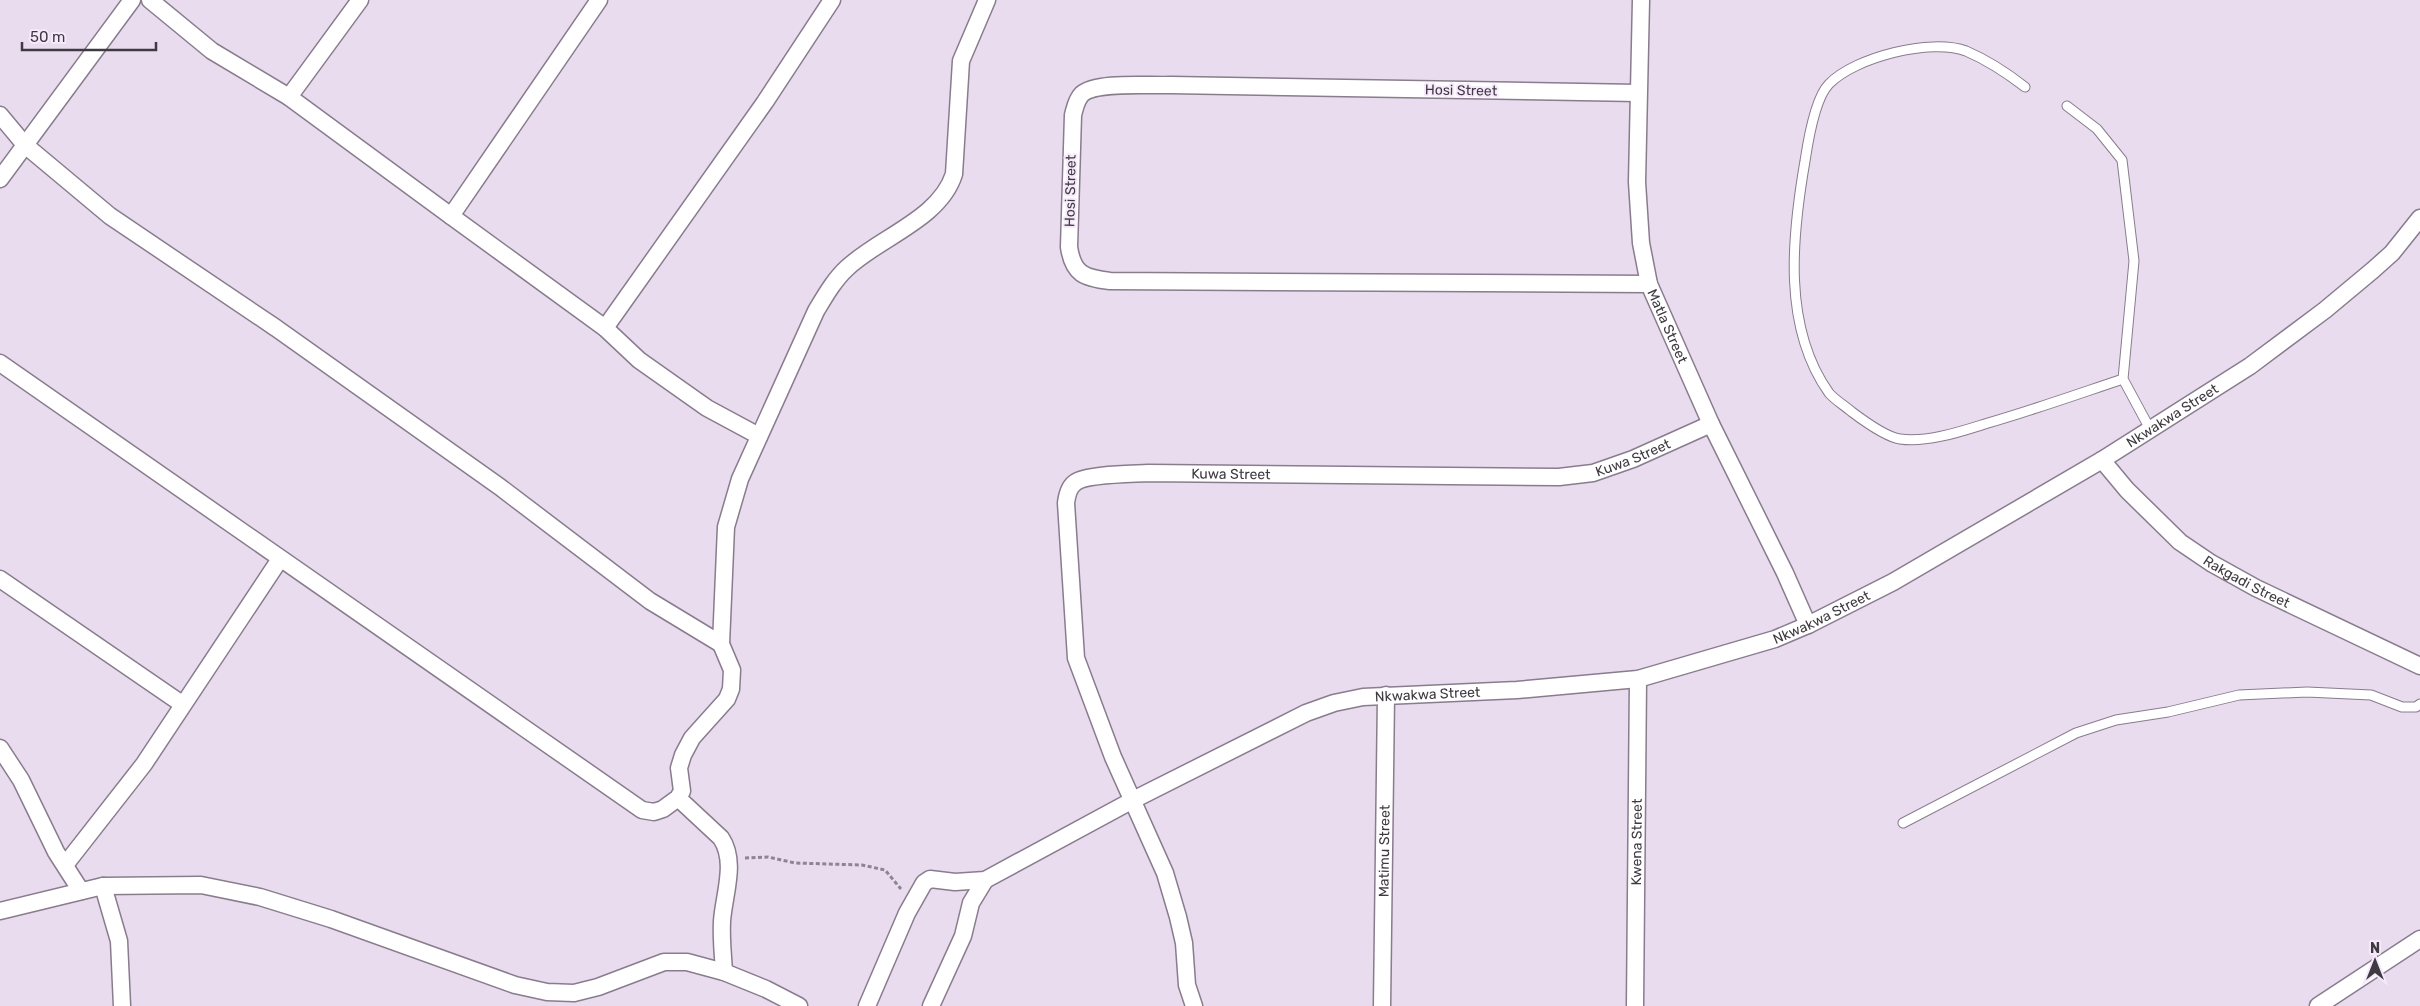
<svg xmlns="http://www.w3.org/2000/svg" width="2420" height="1006" viewBox="0 0 2420 1006" font-family="Rubik,sans-serif">
<style>
.lines{fill:none;stroke-linecap:round;stroke-linejoin:round}
.service-casing{stroke:#887c8d;stroke-width:11}
.minor-casing{stroke:#887c8d;stroke-width:19}
.path{stroke:#8d8591;stroke-width:3;stroke-dasharray:4 2.5;stroke-linecap:butt}
.service{stroke:#fff;stroke-width:9}
.minor{stroke:#fff;stroke-width:16}
.labels{text-anchor:middle;stroke-width:4;stroke-linejoin:round;paint-order:stroke}
.street-label{font-size:14px;fill:#3f3a41;stroke:#f7e9fc}
</style>
<rect width="100%" height="100%" fill="#e9dcef"/>
<g class="lines">
<defs>
<path id="service" d="M 2025,87 C 2007,73 1987,60 1966,51 C 1931,38 1855,57 1829,84 C 1815,98 1808,141 1805,161 C 1792,236 1782,327 1829,393 C 1835,400 1845,406 1852,412 C 1864,421 1886,437 1900,439 C 1928,443 1962,431 1988,423 C 2033,410 2078,394 2123,379 L 2150,429
M 2067,106 L 2097,129 L 2122,160 L 2134,261 L 2123,379
M 1903,823 L 2076,733 L 2116,720 L 2168,712 L 2239,695 L 2307,692 L 2371,695 L 2402,707 L 2416,707 L 2420,704"/>
<g id="minor">
<path d="M 150,0 L 212,51 L 289,97"/>
<path d="M 360,0 L 289,97 L 451,216"/>
<path d="M 599,0 L 451,216 L 605,328 L 639,360 L 707,408 L 759,436"/>
<path id="s1" d="M 1641,0 L 1637,182 L 1641,243 L 1649,284 L 1711,424 L 1785,573 L 1808,625"/>
<path d="M 1638,93 L 1171,85 C 1150,86 1096,81 1082,94 C 1076,100 1075,108 1073,115 L 1069,247 C 1073,274 1084,278 1110,281 L 1649,284"/>
<path d="M 0,115 L 25,145 L 110,216 L 276,328 L 500,487 L 650,601 L 721,644"/>
<path d="M 0,179 L 132,0"/>
<path d="M 605,328 L 765,102 L 832,0"/>
<path d="M 0,363 L 642,810 L 654,812 L 663,809 L 678,798 L 682,791 L 679,768 L 683,755 L 692,738 L 727,699 L 731,689 L 732,670 L 721,644 L 726,527 L 740,479 L 816,311 C 825,296 834,280 847,268 C 880,237 940,219 954,174 L 961,61 L 987,0"/>
<path id="s2" d="M 2102,460 L 2127,490 L 2180,542 L 2211,563 L 2256,588 L 2420,666"/>
<path d="M 0,579 L 182,704"/>
<path d="M 0,748 L 21,780 L 56,852 L 81,891"/>
<path d="M 678,798 L 721,838 C 737,862 724,894 722,921 C 721,938 723,955 724,972"/>
<path d="M 65,865 L 144,764 L 280,559"/>
<path d="M 103,886 L 119,941 L 122,1006"/>
<path d="M 0,911 L 103,886 L 201,885 L 260,897 L 331,919 L 515,985 L 547,992 L 574,993 L 598,987 L 664,962 L 687,962 L 724,972 L 766,989 L 799,1006"/>
<path id="s3" d="M 867,1006 L 907,913 L 924,883 L 930,879 L 955,882 L 985,880 L 1133,800 L 1306,713 L 1334,703 L 1363,697 L 1517,690 L 1638,679 L 1775,639 L 1808,625 L 1893,582 L 2102,460 L 2250,366 L 2325,310 L 2373,270 L 2392,253 L 2420,218"/>
<path d="M 931,1006 L 963,936 L 971,903 L 985,880"/>
<path id="s4" d="M 1194,1006 L 1187,985 L 1184,943 L 1178,917 L 1165,873 L 1113,757 L 1076,658 L 1066,503 C 1067,495 1069,486 1076,482 C 1087,474 1132,474 1148,473 L 1559,477 L 1593,473 L 1633,459 L 1711,424"/>
<path id="s5" d="M 1382,1006 L 1386,695"/>
<path id="s6" d="M 1635,1006 L 1638,679"/>
<path d="M 2318,1006 L 2420,939"/>
</g>
</defs>
<use href="#service" class="service-casing"/>
<use href="#minor" class="minor-casing"/>
<path class="path" d="M 745,858 L 768,857 L 795,863 L 862,865 L 885,870 L 901,889"/>
<use href="#service" class="service"/>
<use href="#minor" class="minor"/>
</g>
<g class="labels">
<g class="street-label">
<text transform="translate(1461 90) rotate(1)" y="5">Hosi Street</text>
<text transform="translate(1070 191) rotate(-89)" y="5">Hosi Street</text>
<text dy="5" stroke="none"><textPath href="#s1" startOffset="331">Matla Street</textPath></text>
<text dy="5" stroke="none"><textPath href="#s3" startOffset="1494">Nkwakwa Street</textPath></text>
<text dy="5" stroke="none"><textPath href="#s4" startOffset="1110">Kuwa Street</textPath></text>
<text dy="5" stroke="none"><textPath href="#s4" startOffset="705">Kuwa Street</textPath></text>
<text dy="5" stroke="none"><textPath href="#s2" startOffset="191">Rakgadi Street</textPath></text>
<text dy="5" stroke="none"><textPath href="#s3" startOffset="1089">Nkwakwa Street</textPath></text>
<text dy="5" stroke="none"><textPath href="#s3" startOffset="684">Nkwakwa Street</textPath></text>
<text dy="5" stroke="none"><textPath href="#s6" startOffset="164">Kwena Street</textPath></text>
<text dy="5" stroke="none"><textPath href="#s5" startOffset="155">Matimu Street</textPath></text>
</g>
</g>
<g transform="translate(2375 961)" stroke="#f7e9fc" stroke-width="4" paint-order="stroke">
<path d="M0-4L9 19L0 12L-9 19Z" fill="#3f3a41"/>
<text y="-8" font-size="14" font-weight="bold" text-anchor="middle" fill="#3f3a41">N</text>
</g>
<path d="M22 42v8h134v-8" fill="none" stroke="#3f3a41" stroke-width="2.5"/>
<text x="30" y="42" font-size="15" fill="#3f3a41" stroke="#f7e9fc" stroke-width="4" paint-order="stroke">50 m</text>
</svg>
